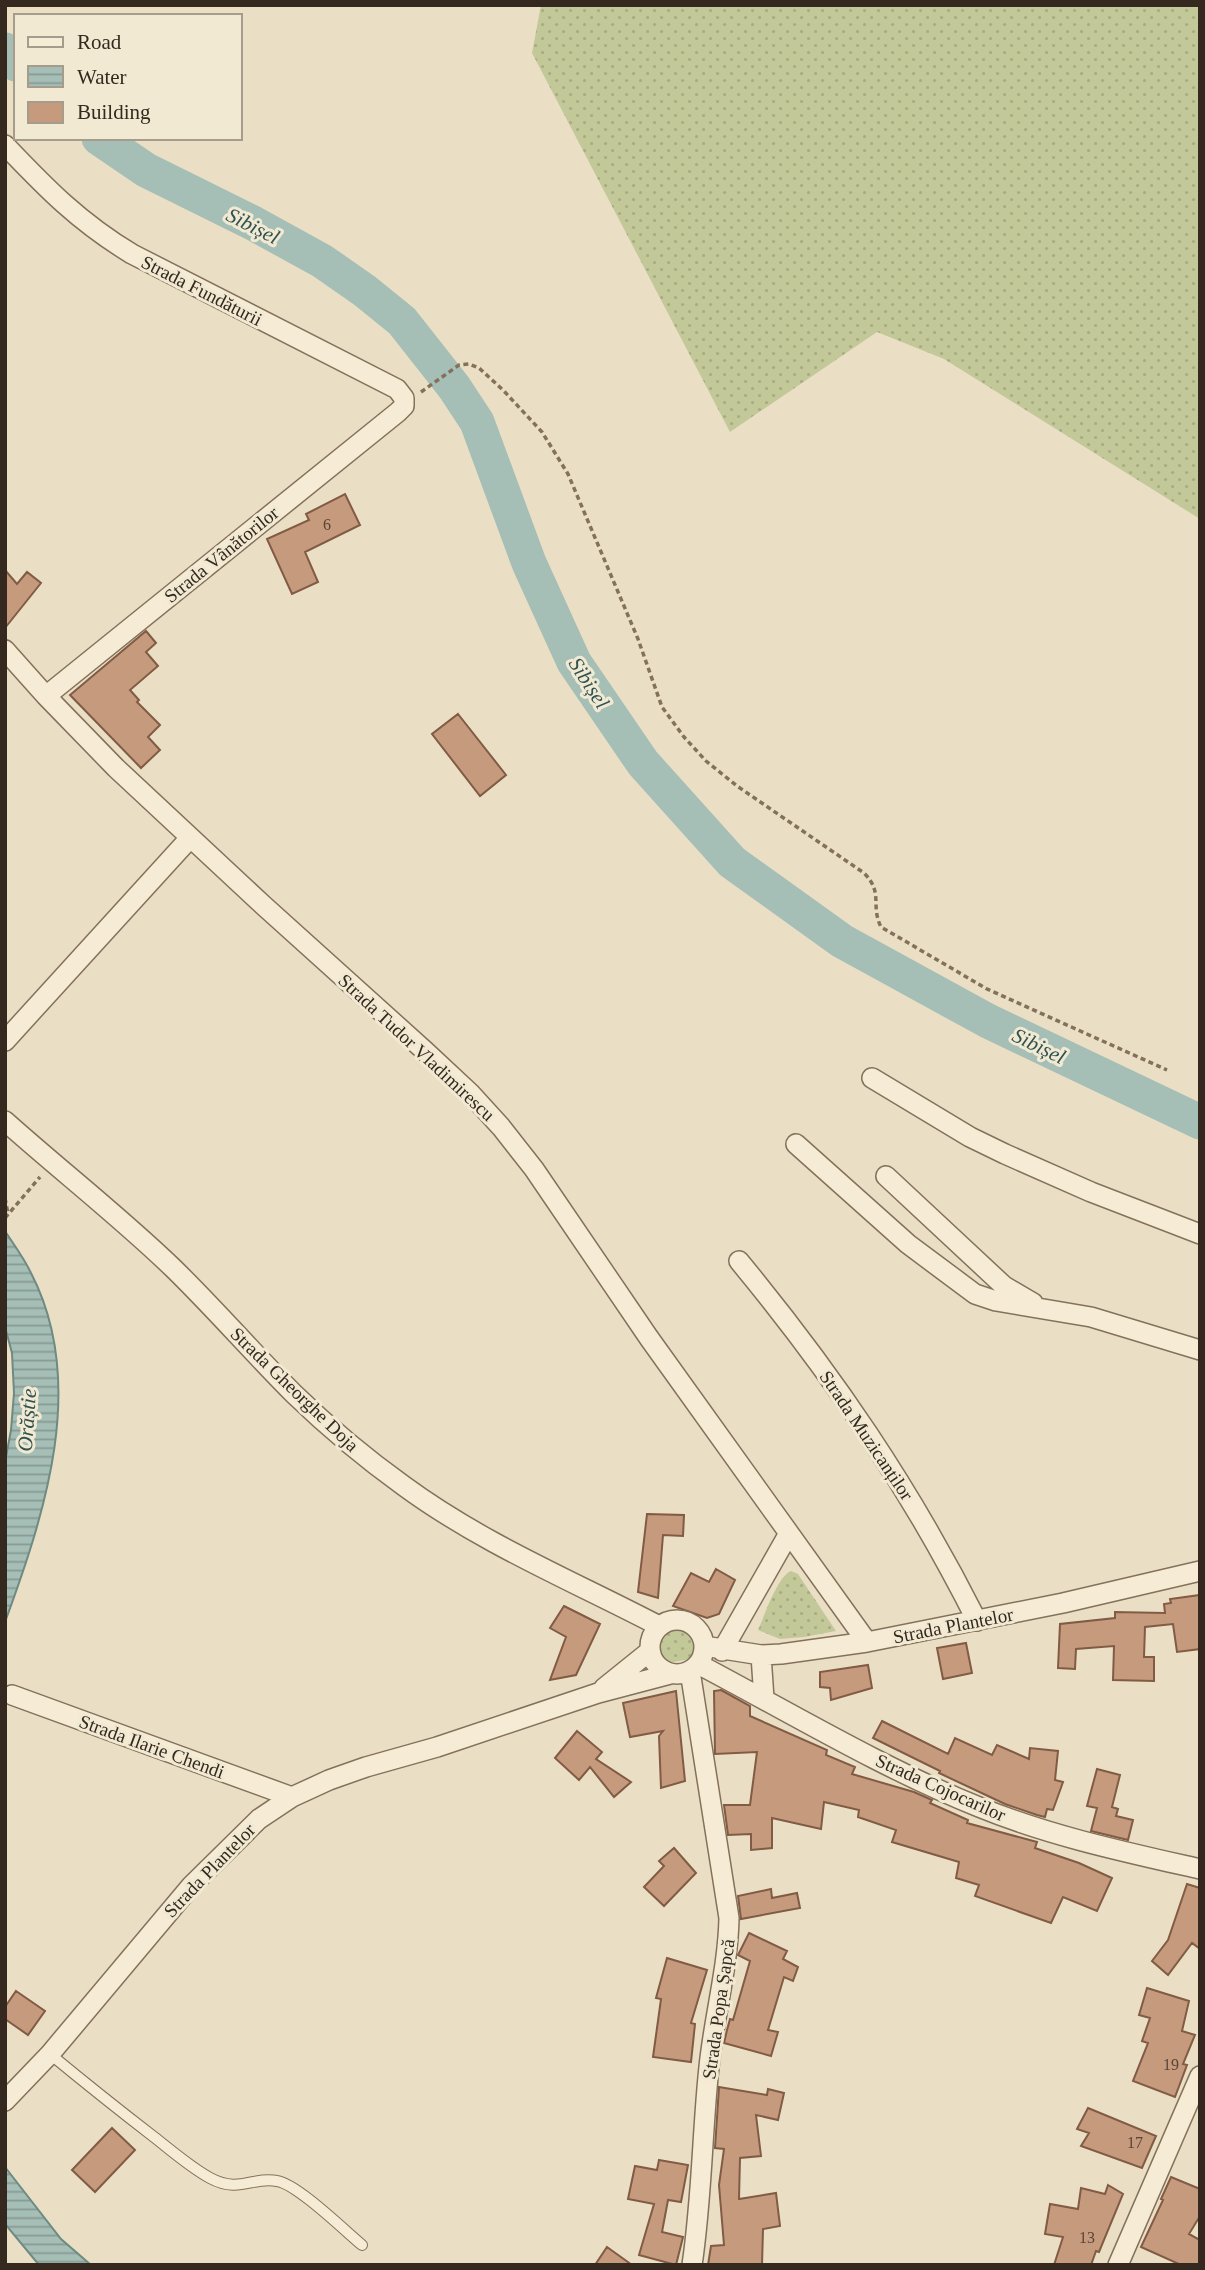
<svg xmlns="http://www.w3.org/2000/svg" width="1205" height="2270" viewBox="0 0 1205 2270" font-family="'Times New Roman',serif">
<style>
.grass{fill:url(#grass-dots)}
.water{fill:url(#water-rules);stroke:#6d8b83;stroke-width:2}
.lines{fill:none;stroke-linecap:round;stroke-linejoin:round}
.river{stroke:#a5beb6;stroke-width:35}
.building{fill:#c69a7d;stroke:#815b44;stroke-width:2}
.lane-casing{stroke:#84715c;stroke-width:12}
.street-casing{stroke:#84715c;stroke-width:22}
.path{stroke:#84715c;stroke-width:3.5;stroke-dasharray:5 3.5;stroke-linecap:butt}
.lane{stroke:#f6ecd6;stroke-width:10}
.street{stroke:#f6ecd6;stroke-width:19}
.labels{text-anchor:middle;stroke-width:6;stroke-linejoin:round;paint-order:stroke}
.number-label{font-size:16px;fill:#594536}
.street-label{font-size:19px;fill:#35291f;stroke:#f2e9d3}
.water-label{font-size:21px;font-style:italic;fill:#2f5351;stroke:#f2e9d3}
</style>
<defs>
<pattern id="grass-dots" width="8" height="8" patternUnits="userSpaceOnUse" patternTransform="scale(1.75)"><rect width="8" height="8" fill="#c3c899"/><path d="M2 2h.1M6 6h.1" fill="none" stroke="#a8ac83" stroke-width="1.8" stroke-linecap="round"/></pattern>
<pattern id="water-rules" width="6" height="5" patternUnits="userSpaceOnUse" patternTransform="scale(1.75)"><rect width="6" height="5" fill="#a5beb6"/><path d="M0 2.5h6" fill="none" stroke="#879a93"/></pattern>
</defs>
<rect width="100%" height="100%" fill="#eadfc4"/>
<path class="grass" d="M 541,5 L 1200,5 L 1200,519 L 944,359 L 877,332 L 730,432 L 532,53 Z
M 791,1571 L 798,1574 L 836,1631 L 804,1637 L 780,1639 L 758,1630 C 765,1615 777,1577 791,1571 Z
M 677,1627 C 695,1634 699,1639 695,1658 L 664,1664 C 652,1646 654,1634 677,1627 Z"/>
<path class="water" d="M 5,1231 C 14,1245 24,1258 31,1273 C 88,1383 45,1513 5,1622 L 5,1462 L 11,1430 L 14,1393 L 12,1353 L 5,1327 Z
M 5,2167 L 61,2239 L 91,2265 L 39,2265 L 5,2224 Z"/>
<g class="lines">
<path class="river" d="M 5,50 L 16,64
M 99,138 L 146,170 L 253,223 L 322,261 L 365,291 L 402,321 L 454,387 L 477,422 L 529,563 L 574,662 L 643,763 L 732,862 L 842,941 L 988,1021 L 1200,1122"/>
</g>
<path class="building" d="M 345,494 L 360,525 L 305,552 L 318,582 L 292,594 L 267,539 L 309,520 L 306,514 Z
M 5,570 L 17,584 L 27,572 L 41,583 L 5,628 Z
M 146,631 L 156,643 L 146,652 L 158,666 L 130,690 L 139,700 L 137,702 L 160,725 L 148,737 L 160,750 L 141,768 L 70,695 Z
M 458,714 L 506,775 L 480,796 L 432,734 Z
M 647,1514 L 684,1515 L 683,1536 L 663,1535 L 658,1598 L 638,1592 Z
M 716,1569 L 735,1580 L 719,1614 L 707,1618 L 673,1606 L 691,1573 L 709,1582 Z
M 1200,1595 L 1200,1649 L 1177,1652 L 1173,1624 L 1145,1627 L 1144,1657 L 1154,1657 L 1154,1681 L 1113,1680 L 1114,1646 L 1076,1649 L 1075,1669 L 1058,1668 L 1060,1624 L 1115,1618 L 1115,1612 L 1165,1613 L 1164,1604 L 1171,1603 L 1170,1599 Z
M 564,1606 L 600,1624 L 576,1675 L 550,1680 L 566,1637 L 550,1628 Z
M 966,1643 L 972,1673 L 943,1679 L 937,1648 Z
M 868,1665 L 872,1688 L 831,1700 L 830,1688 L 820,1687 L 820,1672 Z
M 721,1690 L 750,1706 L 750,1716 L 827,1750 L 826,1755 L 855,1767 L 852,1774 L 914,1792 L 932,1800 L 930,1803 L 968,1820 L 967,1823 L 1037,1842 L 1035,1848 L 1079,1863 L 1112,1878 L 1097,1911 L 1063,1897 L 1051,1923 L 975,1896 L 979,1885 L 956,1878 L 959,1862 L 892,1842 L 896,1830 L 858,1817 L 859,1810 L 824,1802 L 821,1829 L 772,1818 L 772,1848 L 751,1850 L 751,1834 L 728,1835 L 724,1805 L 750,1805 L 757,1752 L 715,1754 L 714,1691 Z
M 676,1691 L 685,1781 L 661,1788 L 659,1736 L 663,1731 L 630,1737 L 623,1703 Z
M 882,1721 L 948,1754 L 955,1738 L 992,1755 L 997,1745 L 1029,1759 L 1030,1748 L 1058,1751 L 1055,1780 L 1063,1782 L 1053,1810 L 1047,1809 L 1045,1817 L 1037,1815 L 1005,1804 L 939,1773 L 940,1771 L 873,1738 Z
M 577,1731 L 602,1752 L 596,1759 L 631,1782 L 614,1797 L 590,1767 L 579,1780 L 555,1758 Z
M 1097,1769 L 1120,1775 L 1112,1807 L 1118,1809 L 1116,1816 L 1133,1820 L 1128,1840 L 1091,1831 L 1097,1808 L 1087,1806 Z
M 674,1848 L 696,1873 L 664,1906 L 644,1887 L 664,1866 L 659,1861 Z
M 1187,1884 L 1200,1888 L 1200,1949 L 1192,1943 L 1168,1975 L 1152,1961 L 1168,1940 Z
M 771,1889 L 772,1898 L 797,1893 L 800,1908 L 741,1919 L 738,1896 Z
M 749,1933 L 787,1951 L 783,1959 L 798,1967 L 793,1981 L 784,1977 L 768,2030 L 778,2032 L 771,2056 L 724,2043 L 727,2030 L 730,2019 L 733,2020 L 750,1961 L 738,1955 Z
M 667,1958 L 707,1970 L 691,2023 L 695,2024 L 691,2062 L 653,2057 L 661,1999 L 656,1998 Z
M 1147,1988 L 1189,2001 L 1182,2031 L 1195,2035 L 1183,2064 L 1187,2065 L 1175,2097 L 1133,2081 L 1148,2043 L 1142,2041 L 1150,2018 L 1139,2015 Z
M 16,1991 L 45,2011 L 28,2035 L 5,2019 L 5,2007 Z
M 719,2087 L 767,2095 L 768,2089 L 784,2093 L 778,2120 L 756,2115 L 761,2156 L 740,2158 L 739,2199 L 776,2193 L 780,2226 L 763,2229 L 762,2265 L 708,2265 L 711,2246 L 724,2245 L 719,2185 L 724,2149 L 715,2148 Z
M 1088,2108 L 1156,2136 L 1142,2168 L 1081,2146 L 1089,2133 L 1077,2129 Z
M 112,2128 L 135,2150 L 95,2192 L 72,2170 Z
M 659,2160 L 688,2165 L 681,2202 L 668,2200 L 662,2232 L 683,2237 L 676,2265 L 639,2255 L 654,2204 L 628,2199 L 635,2166 L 657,2170 Z
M 1171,2177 L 1200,2189 L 1200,2216 L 1189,2234 L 1200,2240 L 1200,2265 L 1181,2265 L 1141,2247 L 1163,2200 L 1161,2199 Z
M 1108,2185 L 1123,2194 L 1099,2252 L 1096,2251 L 1091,2265 L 1054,2265 L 1063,2237 L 1045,2234 L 1050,2204 L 1078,2209 L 1081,2188 L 1105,2194 Z
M 607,2247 L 632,2265 L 595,2265 Z"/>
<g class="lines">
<defs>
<path id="lane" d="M 50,2054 C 84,2082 119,2110 154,2137 C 172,2151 190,2167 210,2178 C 240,2194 252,2176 277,2181 C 297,2184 344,2230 362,2245"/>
<path id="street" d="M 5,145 C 47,189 79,222 132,254 L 397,389 L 404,398 L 404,406 L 398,412 L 46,696
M 5,650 L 46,696 L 116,768 L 263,905 L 425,1051 L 470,1093 L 501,1127 L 534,1169 L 649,1338 L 867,1642
M 5,1041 L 190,838
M 872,1078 L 970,1137 L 1005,1154 L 1091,1192 L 1200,1234
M 5,1121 C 61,1171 119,1216 173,1268 C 215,1309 253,1353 294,1394 C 328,1427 365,1458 404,1486 C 483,1544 573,1581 659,1626
M 796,1144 L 908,1244 L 975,1294 L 996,1301 L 1091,1317 L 1200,1350
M 886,1176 L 1004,1286 L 1033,1303
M 739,1261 C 833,1375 910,1488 977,1621
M650 1647a27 27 0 1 1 54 0a27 27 0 1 1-54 0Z
M 704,1646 L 761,1655 L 781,1654 L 867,1642 L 1063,1603 L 1200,1571
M 722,1651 L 788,1535
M 761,1655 L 764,1699
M 698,1664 C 791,1713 882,1768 979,1807 C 1050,1836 1125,1852 1200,1869
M 690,1671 L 729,1918 C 728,1968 714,2017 709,2067 C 702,2133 702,2199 692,2265
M 604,1688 L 650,1651
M 12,1695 L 292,1797
M 5,2101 L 50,2054 L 191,1886 L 259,1819 L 292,1797 L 329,1780 L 366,1767 L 437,1747 L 598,1693 L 670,1674
M 1118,2265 L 1200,2076"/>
</defs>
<use href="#lane" class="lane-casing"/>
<use href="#street" class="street-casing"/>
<path class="path" d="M 421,392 L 459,365 L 469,364 L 479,368 L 503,390 L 542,432 L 568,474 L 638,639 L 662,707 L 684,737 L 706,761 L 737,786 L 864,873 C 884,893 870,905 881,927 L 987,989 L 1167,1070
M 5,1198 L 8,1214
M 5,1218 L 40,1177"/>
<use href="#lane" class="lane"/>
<use href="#street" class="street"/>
</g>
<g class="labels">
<g class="number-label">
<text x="327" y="530">6</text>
<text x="1171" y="2070">19</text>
<text x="1135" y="2148">17</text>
<text x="1087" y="2243">13</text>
</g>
<g class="street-label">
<text transform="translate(202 290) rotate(27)" y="7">Strada Fundăturii</text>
<text transform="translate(221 554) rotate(-39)" y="7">Strada Vânătorilor</text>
<text transform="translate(417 1047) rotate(43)" y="7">Strada Tudor Vladimirescu</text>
<text transform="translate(295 1389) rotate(44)" y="7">Strada Gheorghe Doja</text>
<text transform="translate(867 1435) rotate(56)" y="7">Strada Muzicanților</text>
<text transform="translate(953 1625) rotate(-11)" y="7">Strada Plantelor</text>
<text transform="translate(152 1746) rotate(20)" y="7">Strada Ilarie Chendi</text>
<text transform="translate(941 1787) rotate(24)" y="7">Strada Cojocarilor</text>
<text transform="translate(209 1870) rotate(-46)" y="7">Strada Plantelor</text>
<text transform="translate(718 2009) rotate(-82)" y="7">Strada Popa Șapcă</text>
</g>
<g class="water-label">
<text transform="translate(253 226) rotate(27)" y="7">Sibișel</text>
<text transform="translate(589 683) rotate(57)" y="7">Sibișel</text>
<text transform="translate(1039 1046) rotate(26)" y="7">Sibișel</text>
<text transform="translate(27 1420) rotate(-86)" y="7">Orăștie</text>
</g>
</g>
<rect width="1205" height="2270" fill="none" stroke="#35291f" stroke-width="14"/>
<rect x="14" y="14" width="228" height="126" fill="#f2e9d3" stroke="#a69c8b" stroke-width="2"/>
<rect x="28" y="37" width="35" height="10" fill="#f6ecd6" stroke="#a69c8b" stroke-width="2"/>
<text x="77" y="49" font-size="21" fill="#35291f">Road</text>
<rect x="28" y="66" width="35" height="21" fill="url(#water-rules)" stroke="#a69c8b" stroke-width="2"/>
<text x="77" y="84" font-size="21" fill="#35291f">Water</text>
<rect x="28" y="102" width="35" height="21" fill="#c69a7d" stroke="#a69c8b" stroke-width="2"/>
<text x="77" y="119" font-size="21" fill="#35291f">Building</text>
</svg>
